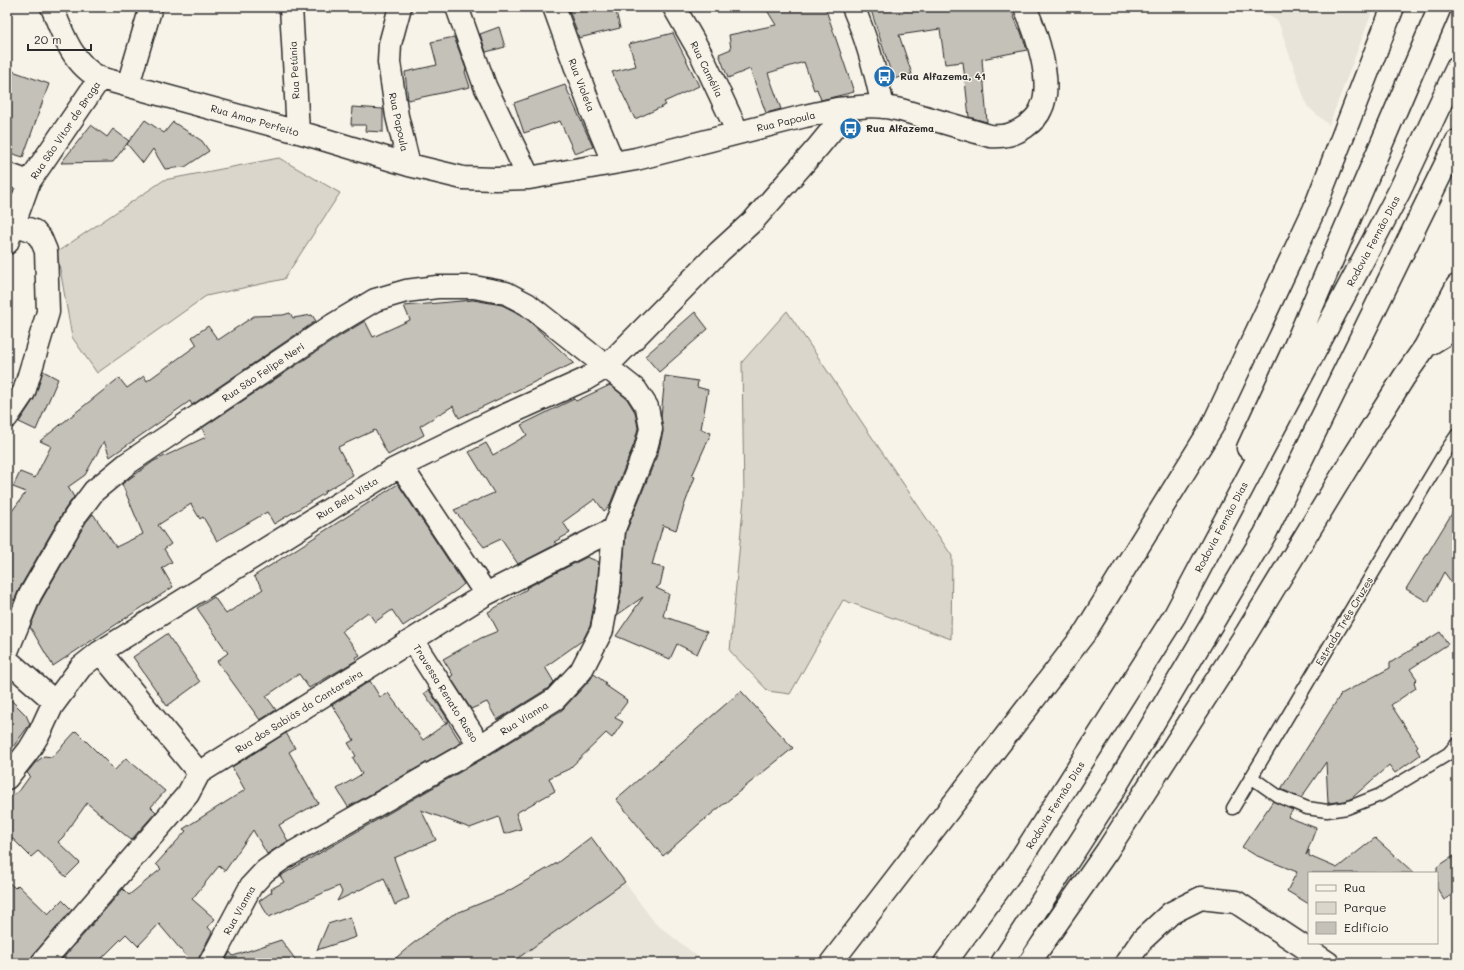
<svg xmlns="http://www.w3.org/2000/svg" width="1464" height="970" viewBox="0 0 1464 970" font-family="Mali,sans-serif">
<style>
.built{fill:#e8e4da}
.green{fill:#dad6cc;stroke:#82807c}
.building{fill:#c4c1b9;stroke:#2b2b2b}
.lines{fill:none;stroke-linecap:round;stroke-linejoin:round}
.service-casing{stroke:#2b2b2b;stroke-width:15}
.minor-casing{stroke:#2b2b2b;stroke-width:25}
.secondary-casing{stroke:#2b2b2b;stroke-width:25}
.motorway-casing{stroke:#2b2b2b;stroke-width:25}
.service{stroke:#f7f3e8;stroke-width:12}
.minor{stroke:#f7f3e8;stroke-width:22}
.secondary{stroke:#f7f3e8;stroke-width:22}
.motorway{stroke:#f7f3e8;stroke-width:22}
.labels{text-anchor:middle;stroke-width:3;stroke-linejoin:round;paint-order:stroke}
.street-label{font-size:10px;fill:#2b2b2b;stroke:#f7f3e8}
.poi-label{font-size:10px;font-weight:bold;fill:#2b2b2b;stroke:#f7f3e8;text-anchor:start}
</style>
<rect width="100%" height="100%" fill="#f7f3e8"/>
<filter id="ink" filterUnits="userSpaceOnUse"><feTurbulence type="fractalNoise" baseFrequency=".025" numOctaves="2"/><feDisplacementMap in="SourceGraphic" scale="8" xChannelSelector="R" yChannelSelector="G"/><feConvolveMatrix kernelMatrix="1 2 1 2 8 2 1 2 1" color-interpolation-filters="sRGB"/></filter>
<g filter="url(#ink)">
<path class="built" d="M 1252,7 L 1374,7 L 1329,125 L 1307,106 L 1278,21 Z
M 591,837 L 655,923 L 706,963 L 390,963 L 411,945 L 452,915 L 503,894 L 557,863 Z"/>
<path class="green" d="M 279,158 L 340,193 L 284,279 L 206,296 L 97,373 L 72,337 L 57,252 L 164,180 Z
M 787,311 L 952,556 L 951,639 L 843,600 L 790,694 L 768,691 L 730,651 L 744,498 L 742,362 Z"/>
<path class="building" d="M 568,7 L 615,7 L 620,28 L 579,38 Z
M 765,7 L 825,7 L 854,92 L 821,100 L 817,89 L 814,90 L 804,62 L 768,73 L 781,109 L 766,113 L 750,69 L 728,78 L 719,54 L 731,49 L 729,35 L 776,25 Z
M 870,7 L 1010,7 L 1019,29 L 1020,29 L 1027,50 L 982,59 L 987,122 L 969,117 L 963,62 L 945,64 L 940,29 L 899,35 L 912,74 L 893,79 Z
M 499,27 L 505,47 L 486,52 L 480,34 Z
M 673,33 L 699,86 L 664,102 L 666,105 L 635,119 L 612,72 L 636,66 L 629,44 Z
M 454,37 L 466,69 L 465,72 L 470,87 L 408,100 L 405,72 L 437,65 L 431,42 Z
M 7,69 L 49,84 L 23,157 L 7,152 Z
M 565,85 L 593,147 L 575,154 L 560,121 L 524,133 L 514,103 Z
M 352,107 L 383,109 L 383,132 L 365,131 L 366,125 L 351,125 Z
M 145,120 L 164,133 L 173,122 L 202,141 L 209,151 L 185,167 L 165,169 L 153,149 L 143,163 L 127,144 Z
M 91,125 L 107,137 L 113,129 L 129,141 L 113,162 L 61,163 Z
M 473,300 L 502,305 L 514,311 L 528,320 L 574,363 L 459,418 L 453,406 L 420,426 L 424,435 L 388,455 L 375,430 L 338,447 L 353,475 L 324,492 L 325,493 L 274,524 L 267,512 L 217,541 L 203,517 L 200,519 L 191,504 L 158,525 L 171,544 L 164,549 L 172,562 L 162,568 L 173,587 L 53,666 L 30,627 L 41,601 L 86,522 L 93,514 L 116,547 L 143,534 L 122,484 L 154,461 L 206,437 L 202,428 L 340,336 L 365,321 L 373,337 L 410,320 L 404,306 Z
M 695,312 L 708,329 L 659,372 L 645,356 Z
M 290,313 L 293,318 L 312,315 L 316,321 L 192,405 L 190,401 L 110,457 L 104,441 L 85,475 L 68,487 L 74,497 L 65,509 L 19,589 L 14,601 L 7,589 L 7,518 L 26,492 L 13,487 L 20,472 L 35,478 L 51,446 L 40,441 L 119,378 L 127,388 L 144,376 L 147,381 L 197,345 L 192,337 L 208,326 L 218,340 L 254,316 L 283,315 Z
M 43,371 L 58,379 L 36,430 L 19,422 L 34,399 Z
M 665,376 L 698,381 L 697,387 L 708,390 L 701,429 L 711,433 L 692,476 L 695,477 L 684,506 L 676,530 L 663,525 L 652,565 L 664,568 L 660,585 L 656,588 L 669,594 L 663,616 L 707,632 L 697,654 L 677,644 L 670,659 L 616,636 L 643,597 L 617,615 L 621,592 L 626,532 L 658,453 L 663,432 L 661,417 Z
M 610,385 L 627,399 L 635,412 L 638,428 L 634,444 L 609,507 L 604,511 L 595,499 L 563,522 L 570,533 L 554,542 L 557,544 L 518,564 L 501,539 L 484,547 L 454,510 L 494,493 L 469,452 L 486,443 L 493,455 L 527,435 L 521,425 L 574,399 L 576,401 Z
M 398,484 L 464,584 L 457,590 L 403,626 L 392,610 L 375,622 L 368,612 L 342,631 L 360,655 L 355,658 L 357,660 L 309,688 L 299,674 L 266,696 L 276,710 L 260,720 L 217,661 L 228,653 L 197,608 L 214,597 L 226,614 L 263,589 L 254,576 Z
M 1457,505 L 1457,590 L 1444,572 L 1428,602 L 1406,589 Z
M 587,557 L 599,562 L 597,589 L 590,626 L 583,640 L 545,667 L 554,682 L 547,689 L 497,720 L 487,702 L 471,709 L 450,677 L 453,675 L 443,659 L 481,638 L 498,631 L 488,612 L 527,589 L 526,588 Z
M 1440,632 L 1448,644 L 1410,669 L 1417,679 L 1414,682 L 1416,688 L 1391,705 L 1418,746 L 1416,748 L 1420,755 L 1395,773 L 1389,765 L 1352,798 L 1345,801 L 1328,803 L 1326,762 L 1301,798 L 1281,789 L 1341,694 L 1390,668 L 1390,663 Z
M 167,634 L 200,682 L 167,706 L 133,657 Z
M 594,674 L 606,683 L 605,685 L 627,700 L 626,701 L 627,702 L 615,718 L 623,722 L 612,738 L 606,733 L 569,769 L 549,778 L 555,791 L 516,813 L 521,829 L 504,834 L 499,817 L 470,828 L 421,810 L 436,840 L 394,858 L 409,898 L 395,905 L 384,878 L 337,901 L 342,892 L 339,886 L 269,917 L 259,901 L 272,892 L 271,889 L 284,882 L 280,876 L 486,757 L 562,710 L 590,680 Z
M 370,681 L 380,697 L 388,693 L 423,740 L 448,722 L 461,743 L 348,807 L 337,789 L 362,774 L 353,758 L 356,756 L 348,743 L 354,740 L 332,705 Z
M 429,690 L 449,721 L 445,723 L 424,693 Z
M 741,691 L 793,748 L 699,824 L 663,856 L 616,799 Z
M 7,696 L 26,715 L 30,724 L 7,755 Z
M 76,731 L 115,770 L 126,758 L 165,791 L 151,807 L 156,812 L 131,840 L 87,803 L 63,837 L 58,842 L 80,863 L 66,877 L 38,851 L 31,857 L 7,833 L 7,799 L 20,790 L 30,776 L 27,773 L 35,763 L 44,756 L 52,757 Z
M 286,733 L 295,748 L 289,752 L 318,803 L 279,825 L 288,841 L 267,854 L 253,830 L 225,871 L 219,866 L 192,899 L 215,919 L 208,927 L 212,932 L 199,957 L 198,963 L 192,963 L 159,924 L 138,946 L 126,934 L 97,963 L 59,963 L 123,889 L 129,895 L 161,869 L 156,864 L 186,831 L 183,829 L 245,790 L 232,767 Z
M 1273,801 L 1293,810 L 1288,817 L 1316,828 L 1306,855 L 1309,850 L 1309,856 L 1337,868 L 1375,838 L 1414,873 L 1309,873 L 1309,904 L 1287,891 L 1297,872 L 1255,855 L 1242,847 Z
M 591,837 L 625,882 L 511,963 L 390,963 L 411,945 L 452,915 L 503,894 L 557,863 Z
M 1457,854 L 1457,891 L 1444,900 L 1437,888 L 1437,867 Z
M 7,881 L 15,888 L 18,885 L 48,914 L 62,900 L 72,910 L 33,955 L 30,963 L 13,963 L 7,958 Z
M 350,917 L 356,937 L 317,950 L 328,924 Z
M 281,940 L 298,963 L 224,963 L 230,952 L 233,956 Z"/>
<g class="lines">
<defs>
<path id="service" d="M 1251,777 L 1278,796 L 1307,808 L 1327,811 L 1347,808 L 1380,795 L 1448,754 L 1457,744
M 1233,808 L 1442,457 L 1457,435"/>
<path id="minor" d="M 52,7 C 62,33 73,65 100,78 L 309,135 L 409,165
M 291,7 L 298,132
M 400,7 L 390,44 L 389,62 L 397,116 L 409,165 L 463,178 L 495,179 L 529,178 L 636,159 L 805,116 L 837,109 L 871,106 L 886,107 L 901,110 L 990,136 C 1004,137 1013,135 1025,127 C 1032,122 1038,117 1041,109 C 1054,83 1036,32 1025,7
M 457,7 L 485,86 L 529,178
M 554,7 L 589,104 L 613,162
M 674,7 L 701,54 L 738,133
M 853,7 C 867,39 876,73 883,107
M 128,85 L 151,7
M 7,174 L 29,182 L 100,78
M 7,243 L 29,182
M 7,417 L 24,392 L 48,312 L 46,251 L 41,239 L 34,231 L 14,224
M 401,466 L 486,594
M 412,640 L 480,746
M 7,651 L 30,595 L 76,515 L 94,491 L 128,463 L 333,325 L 375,300 L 406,291 L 437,287 L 474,287 L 506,293 L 527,304 L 636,390 L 647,407 L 651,429 L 646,448 L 614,529 L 609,591 L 602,630 L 581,671 L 555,699 L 480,746 L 282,859 L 265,871 L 251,886 L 210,963
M 100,652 L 199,773
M 7,660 L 55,702
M 7,778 L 29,750 L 40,732 L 52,706 L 81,667 L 100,652 L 393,470 L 497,419 L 584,380 L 606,367 L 719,252 L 754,220 L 818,147 L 850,108
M 42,963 L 188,794 L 199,773 L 486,594 L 614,529
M 831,963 L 1084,634 L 1212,427 L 1314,210 L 1393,7"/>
<path id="secondary" d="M 1126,963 L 1142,940 L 1171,913 L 1201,898 L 1236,902 L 1328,963"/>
<path id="motorway" d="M 1426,346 L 1457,327
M 1248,448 L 1296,344 L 1440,7
M 945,963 L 1018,863 L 1175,615 L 1399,192 L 1457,68
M 1002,963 L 1113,791 L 1265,534 L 1457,141
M 1029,963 L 1107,851 L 1246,634 L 1348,466 L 1404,377 L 1425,347 L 1457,286"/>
</defs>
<use href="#service" class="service-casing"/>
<use href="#minor" class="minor-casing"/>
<use href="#secondary" class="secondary-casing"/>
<use href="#motorway" class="motorway-casing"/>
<use href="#service" class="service"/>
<use href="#minor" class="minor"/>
<use href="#secondary" class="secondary"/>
<use href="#motorway" class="motorway"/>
</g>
</g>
<defs>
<symbol id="bus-disc" viewBox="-11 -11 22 22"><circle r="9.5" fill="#1f6fb2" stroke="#f7f3e8"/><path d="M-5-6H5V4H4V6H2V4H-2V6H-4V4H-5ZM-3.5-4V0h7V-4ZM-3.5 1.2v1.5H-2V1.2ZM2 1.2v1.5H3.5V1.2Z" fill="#fff"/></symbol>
</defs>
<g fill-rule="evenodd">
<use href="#bus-disc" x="872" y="64" width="25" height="25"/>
<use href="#bus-disc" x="838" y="116" width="25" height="25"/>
</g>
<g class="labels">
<g class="street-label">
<text transform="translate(707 69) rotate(64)" y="4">Rua Camélia</text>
<text transform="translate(294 70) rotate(-93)" y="4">Rua Petúnia</text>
<text transform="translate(582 85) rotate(69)" y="4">Rua Violeta</text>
<text transform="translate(255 120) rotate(16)" y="4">Rua Amor Perfeito</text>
<text transform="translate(786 121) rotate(-13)" y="4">Rua Papoula</text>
<text transform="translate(399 122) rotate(78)" y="4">Rua Papoula</text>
<text transform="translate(65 130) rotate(-56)" y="4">Rua São Vitor de Braga</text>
<text transform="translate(1373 241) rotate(-62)" y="4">Rodovia Fernão Dias</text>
<text transform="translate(263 372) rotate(-34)" y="4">Rua São Felipe Neri</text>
<text transform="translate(347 498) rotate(-32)" y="4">Rua Bela Vista</text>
<text transform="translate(1221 527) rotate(-62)" y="4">Rodovia Fernão Dias</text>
<text transform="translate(1344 621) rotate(-59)" y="4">Estrada Três Cruzes</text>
<text transform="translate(446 693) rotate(58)" y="4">Travessa Renato Russo</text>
<text transform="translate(299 711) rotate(-32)" y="4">Rua dos Sabiás da Cantareira</text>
<text transform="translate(524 718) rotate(-32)" y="4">Rua Vianna</text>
<text transform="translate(1055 805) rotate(-58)" y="4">Rodovia Fernão Dias</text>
<text transform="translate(239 910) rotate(-61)" y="4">Rua Vianna</text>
</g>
<g class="poi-label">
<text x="900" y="80">Rua Alfazema, 41</text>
<text x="866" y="132">Rua Alfazema</text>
</g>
</g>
<rect width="1464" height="970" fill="none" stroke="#f7f3e8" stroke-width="24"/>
<rect x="12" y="12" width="1440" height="946" fill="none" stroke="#2b2b2b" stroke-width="1.5" filter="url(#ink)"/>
<rect x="1308" y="872" width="130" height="72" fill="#f7f3e8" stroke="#a5a39c"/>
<rect x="1316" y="885" width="20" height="6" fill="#f7f3e8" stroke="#a5a39c"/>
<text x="1344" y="892" font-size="12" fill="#2b2b2b">Rua</text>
<rect x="1316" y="902" width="20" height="12" fill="#dad6cc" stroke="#a5a39c"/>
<text x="1344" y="912" font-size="12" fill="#2b2b2b">Parque</text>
<rect x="1316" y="922" width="20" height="12" fill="#c4c1b9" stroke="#a5a39c"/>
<text x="1344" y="932" font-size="12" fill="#2b2b2b">Edifício</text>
<path d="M28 44v6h63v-6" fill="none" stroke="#2b2b2b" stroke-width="2"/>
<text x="34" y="44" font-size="12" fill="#2b2b2b" stroke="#f7f3e8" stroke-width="3" paint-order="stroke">20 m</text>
</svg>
